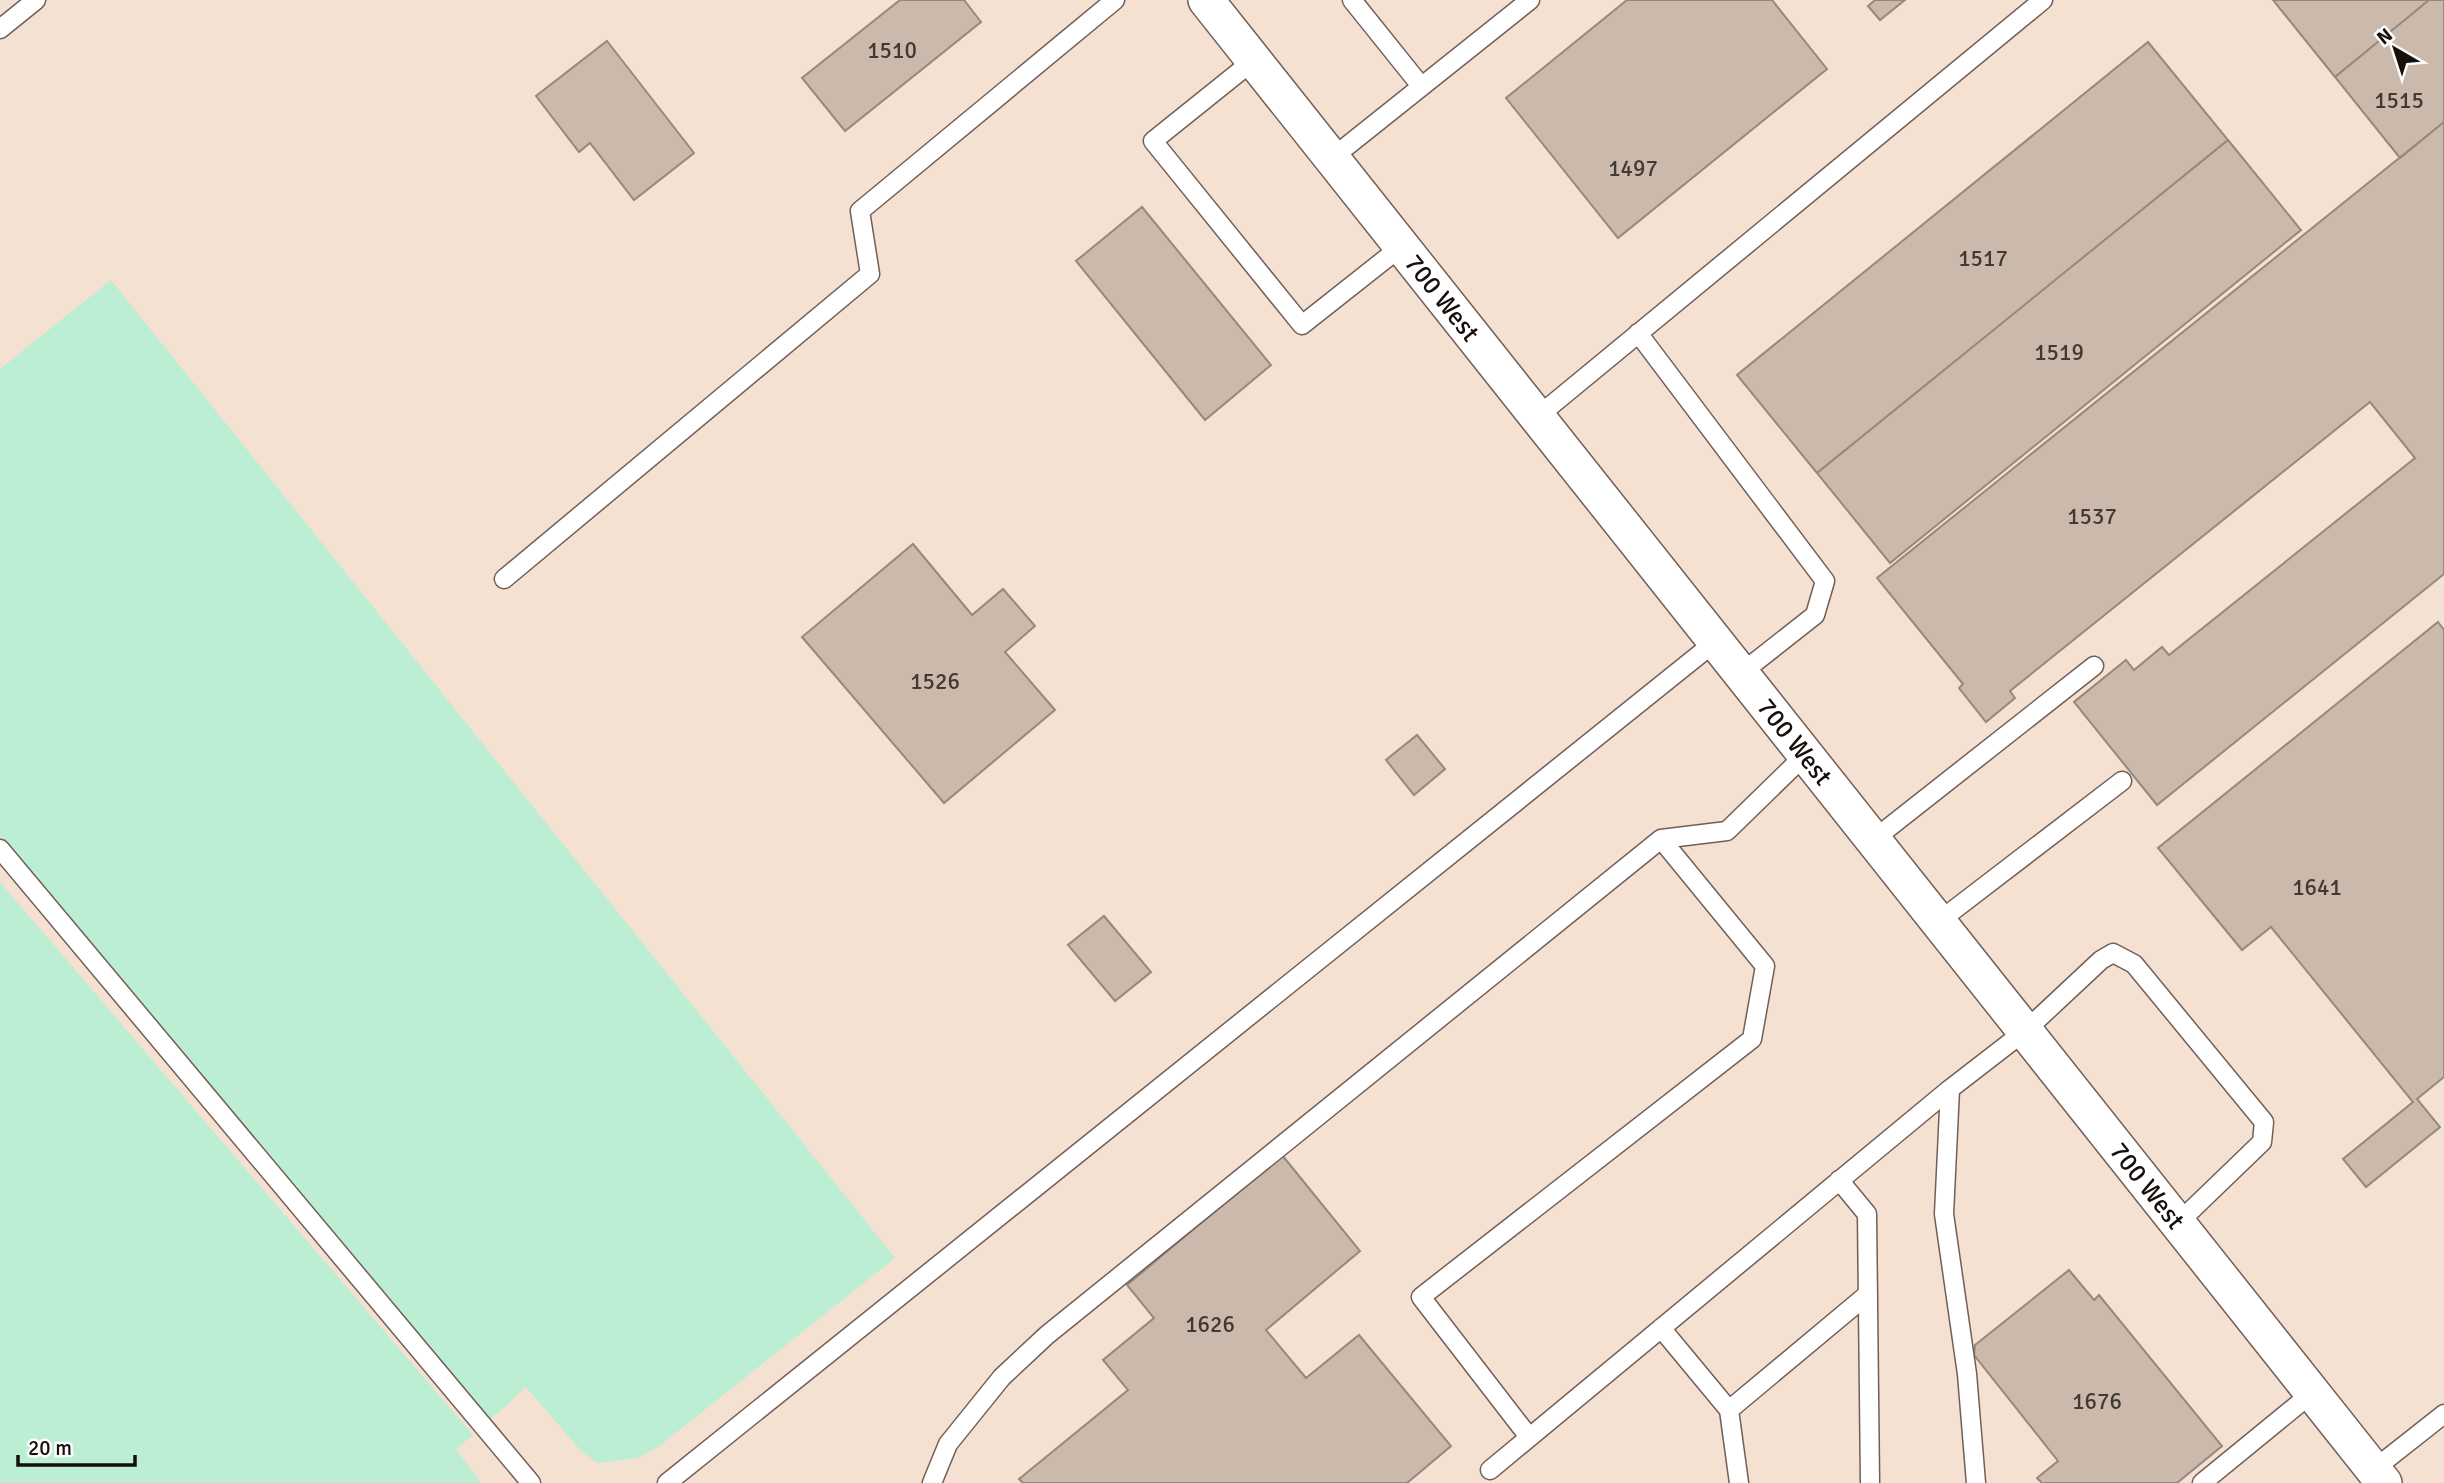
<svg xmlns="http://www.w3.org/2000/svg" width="2444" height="1483" viewBox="0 0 2444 1483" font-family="Signika,sans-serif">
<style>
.industrial{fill:#f4e1d1}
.green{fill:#bbeed2}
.building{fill:#cbbaac;stroke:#97887b;stroke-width:2}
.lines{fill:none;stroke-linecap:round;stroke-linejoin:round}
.service-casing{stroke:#715f57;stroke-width:21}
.minor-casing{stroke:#715f57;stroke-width:38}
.service{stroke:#fff;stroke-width:18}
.minor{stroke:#fff;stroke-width:35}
.labels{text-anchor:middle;stroke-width:5;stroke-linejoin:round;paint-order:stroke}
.number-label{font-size:23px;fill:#423933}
.street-label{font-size:26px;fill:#150e0b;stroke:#fcfcfc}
</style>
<rect width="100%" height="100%" fill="#fcebe3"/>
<path class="industrial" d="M 0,0 L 2444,0 L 2444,1483 L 0,1483 Z"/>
<path class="green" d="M 111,280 L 895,1258 L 658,1447 L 638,1458 L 598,1463 L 581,1451 L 526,1387 L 490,1420 L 0,836 L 0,369 Z
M 0,882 L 473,1435 L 456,1449 L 481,1483 L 0,1483 Z"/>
<path class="building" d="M 900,0 L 964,0 L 981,22 L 845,131 L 802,78 Z
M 1627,0 L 1772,0 L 1827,69 L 1618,238 L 1506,98 Z
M 1875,0 L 1905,0 L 1880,20 L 1868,6 Z
M 2273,0 L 2429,0 L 2335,77 Z
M 2429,0 L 2444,0 L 2444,122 L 2400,158 L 2335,77 Z
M 607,41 L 694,153 L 634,200 L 590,143 L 579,152 L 536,96 Z
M 2148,42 L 2228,140 L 1817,473 L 1737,375 Z
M 2444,122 L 2444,574 L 2157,805 L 2074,702 L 2126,660 L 2134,670 L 2162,647 L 2169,655 L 2415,458 L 2370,402 L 2010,691 L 2015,698 L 1986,722 L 1959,688 L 1963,684 L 1877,578 Z
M 2228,140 L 2301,230 L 1890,563 L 1817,473 Z
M 1142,207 L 1271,365 L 1205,420 L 1076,261 Z
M 913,544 L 972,615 L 1003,589 L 1035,626 L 1005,652 L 1055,710 L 944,803 L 802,637 Z
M 2438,622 L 2444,630 L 2444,1077 L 2417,1099 L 2440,1127 L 2366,1187 L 2343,1159 L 2413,1102 L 2271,927 L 2242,950 L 2158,848 Z
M 1417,735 L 1445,769 L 1414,795 L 1386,760 Z
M 1104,916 L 1151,972 L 1115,1001 L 1068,945 Z
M 1282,1155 L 1360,1251 L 1266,1330 L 1306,1378 L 1359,1335 L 1451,1446 L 1407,1483 L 1023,1483 L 1019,1479 L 1128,1390 L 1103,1360 L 1154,1318 L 1127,1285 Z
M 2069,1270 L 2094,1300 L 2099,1295 L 2222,1446 L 2177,1483 L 2042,1483 L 2037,1478 L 2058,1461 L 1974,1355 L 1975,1345 Z"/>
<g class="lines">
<defs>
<path id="service" d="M 1352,0 L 1421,86
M 0,29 L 36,0
M 1254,60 L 1153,141 L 1302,325 L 1402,246
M 1332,158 L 1530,0
M 1638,333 L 1825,581 L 1815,615 L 1740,674
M 1537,417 L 2043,0
M 504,579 L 870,274 L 860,211 L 1115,0
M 1873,840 L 2094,666
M 0,849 L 531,1483
M 1938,922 L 2122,781
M 1839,1180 L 1867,1214 L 1870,1483
M 1661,1328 L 1729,1410
M 1529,1437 L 1421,1297 L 1752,1039 L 1765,966 L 1661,839
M 1490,1470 L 1950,1089
M 2373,1470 L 2444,1414
M 667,1483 L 1715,642
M 932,1483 L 948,1444 L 1002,1377 L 1047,1335 L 1661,839 L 1727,831 L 1805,755
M 1739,1483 L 1729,1410 L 1868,1294
M 1976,1483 L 1967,1374 L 1944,1214 L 1950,1089 L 2025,1031 L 2101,960 L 2113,953 L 2134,964 L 2264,1122 L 2262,1142 L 2178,1223
M 2202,1483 L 2312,1393"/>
<g id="minor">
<path id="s1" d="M 1206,0 L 2384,1483"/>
</g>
</defs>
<use href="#service" class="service-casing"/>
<use href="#minor" class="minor-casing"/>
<use href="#service" class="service"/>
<use href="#minor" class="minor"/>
</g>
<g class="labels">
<g class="number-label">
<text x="892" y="58">1510</text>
<text x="2399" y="108">1515</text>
<text x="1633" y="176">1497</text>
<text x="1983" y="266">1517</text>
<text x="2059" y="360">1519</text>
<text x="2092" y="524">1537</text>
<text x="935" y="689">1526</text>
<text x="2317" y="895">1641</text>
<text x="1210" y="1332">1626</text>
<text x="2097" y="1409">1676</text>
</g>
<g class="street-label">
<text dy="9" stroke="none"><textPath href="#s1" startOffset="380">700 West</textPath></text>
<text dy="9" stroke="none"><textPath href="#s1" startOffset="947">700 West</textPath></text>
<text dy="9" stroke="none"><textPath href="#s1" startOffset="1514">700 West</textPath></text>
</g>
</g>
<g transform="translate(2395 49) rotate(321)" stroke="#fcfcfc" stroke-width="5" paint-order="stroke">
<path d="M0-5L12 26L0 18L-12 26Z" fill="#150e0b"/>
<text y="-10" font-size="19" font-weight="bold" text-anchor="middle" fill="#150e0b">N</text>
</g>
<path d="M18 1455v10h117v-10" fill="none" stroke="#150e0b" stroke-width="3.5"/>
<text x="28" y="1455" font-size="21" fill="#150e0b" stroke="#fcfcfc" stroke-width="5" paint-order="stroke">20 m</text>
</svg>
